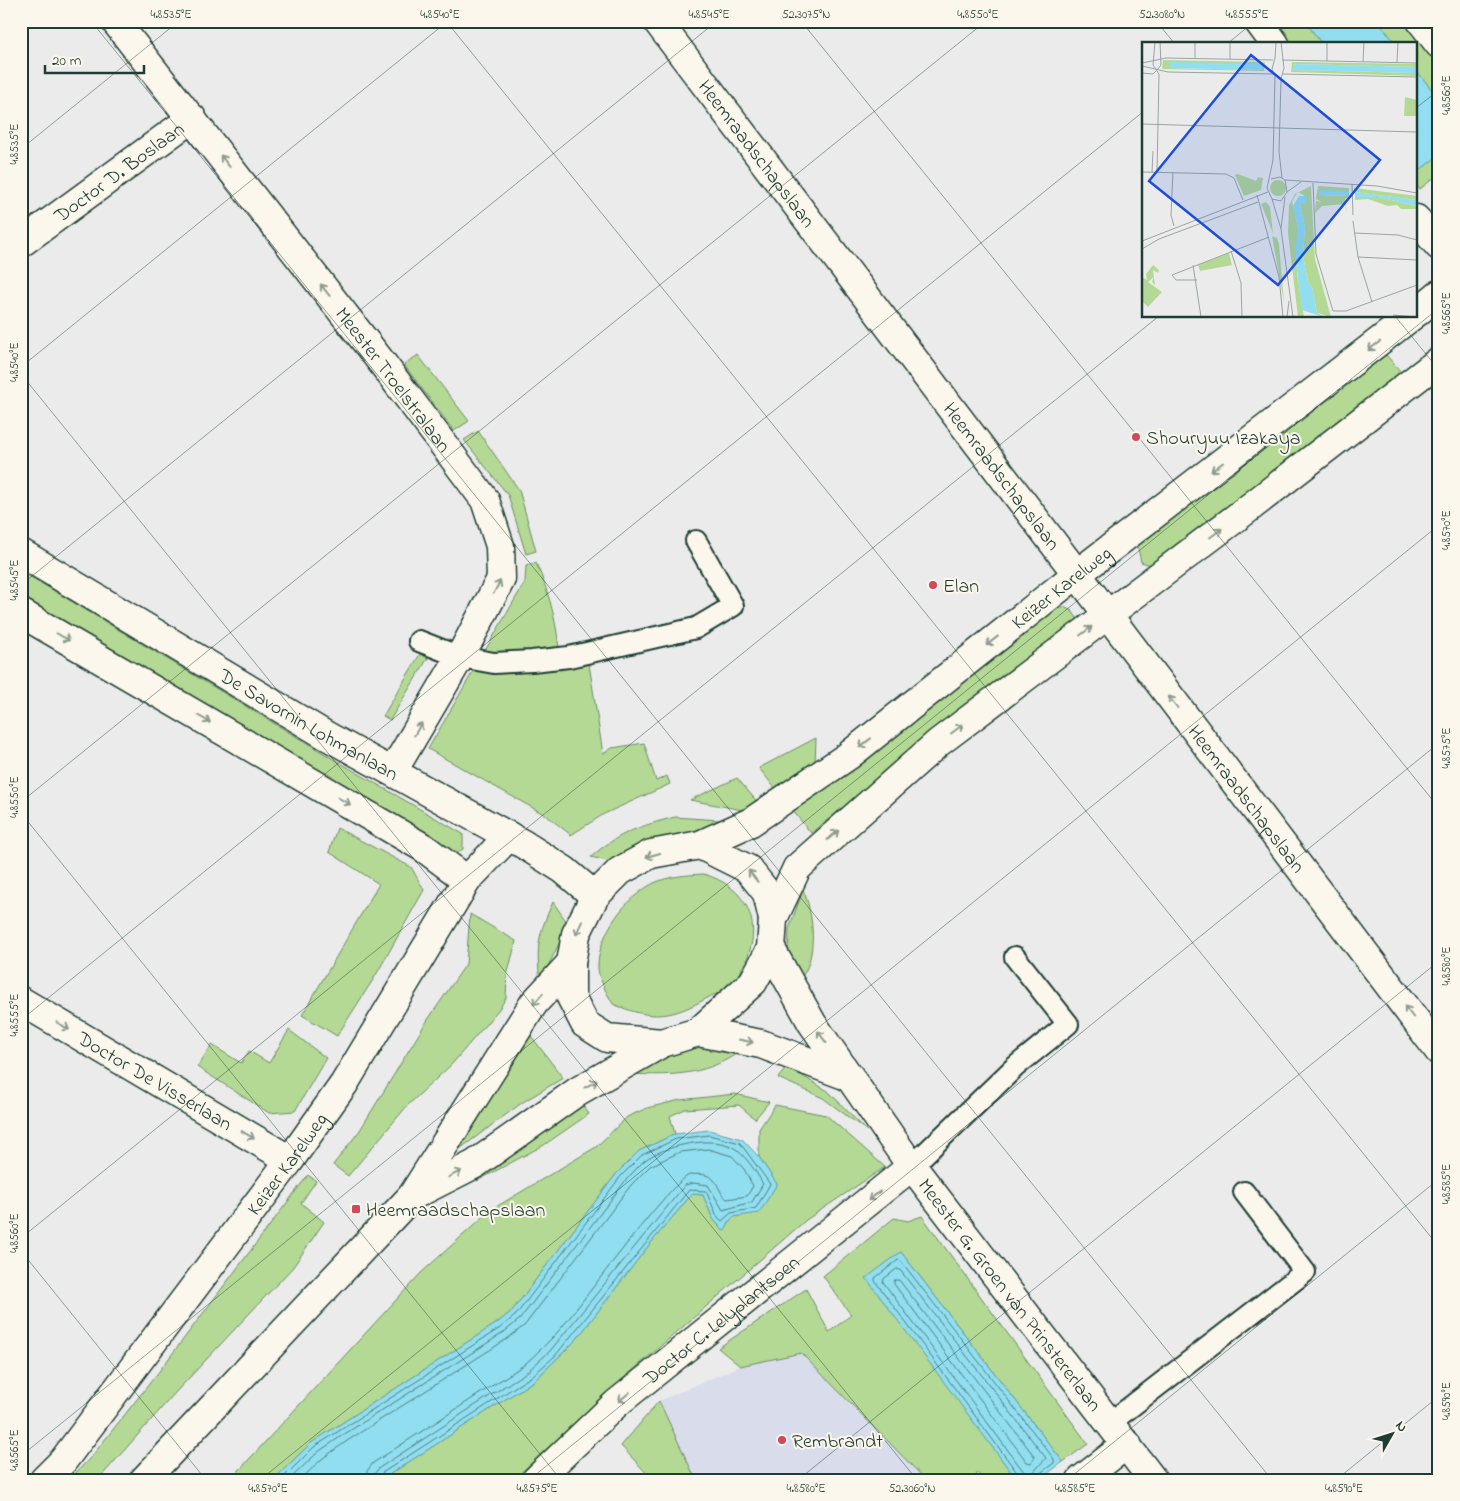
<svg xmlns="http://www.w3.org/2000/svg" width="1460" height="1501" viewBox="0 0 1460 1501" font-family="'Indie Flower',sans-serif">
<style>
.built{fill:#d8dceb}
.green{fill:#b4d994;stroke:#6a8b64}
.water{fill:#91def0;stroke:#639ea5}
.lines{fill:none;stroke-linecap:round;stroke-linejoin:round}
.shore{stroke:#4d7d7f;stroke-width:1}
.lane-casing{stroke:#1f3d34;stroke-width:24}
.street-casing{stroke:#1f3d34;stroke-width:31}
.secondary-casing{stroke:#1f3d34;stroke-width:31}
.lane{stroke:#fbf7ec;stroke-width:20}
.street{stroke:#fbf7ec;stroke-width:28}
.secondary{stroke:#fbf7ec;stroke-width:28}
.oneway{stroke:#8d9a90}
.ticks{fill:none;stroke:#1f3d34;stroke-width:1;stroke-opacity:0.45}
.poi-dot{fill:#d1495b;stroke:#fbf7ec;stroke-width:2}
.labels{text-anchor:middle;stroke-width:4;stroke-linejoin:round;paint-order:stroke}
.street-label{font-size:20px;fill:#1f3d34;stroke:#fbf7ec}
.poi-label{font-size:20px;fill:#1f3d34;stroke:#fbf7ec;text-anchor:start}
.inset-road{fill:none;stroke:#99a5a2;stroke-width:1}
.view{fill:#1d4ed8;fill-opacity:0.15;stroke:#1d4ed8;stroke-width:2.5}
.inset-edge{fill:none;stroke:#1f3d34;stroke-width:2.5}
.neatline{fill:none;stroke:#1f3d34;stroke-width:2}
.ticks-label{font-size:12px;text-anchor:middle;fill:#1f3d34}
</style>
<rect width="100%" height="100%" fill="#ebebec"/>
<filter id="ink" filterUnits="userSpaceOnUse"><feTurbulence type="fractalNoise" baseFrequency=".02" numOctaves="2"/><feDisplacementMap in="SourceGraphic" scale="10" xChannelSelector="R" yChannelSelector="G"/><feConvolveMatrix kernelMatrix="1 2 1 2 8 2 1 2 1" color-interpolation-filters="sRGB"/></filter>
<g filter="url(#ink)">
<path class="built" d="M 801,1353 L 926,1480 L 696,1480 L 659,1401 L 740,1366 Z"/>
<path class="green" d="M 1270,21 L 1305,21 L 1322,44 L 1288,44 Z
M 1378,21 L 1413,21 L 1439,55 L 1439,99 L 1416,70 L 1416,44 L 1396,44 Z
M 1439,155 L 1439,174 L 1420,189 L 1416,186 L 1416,165 L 1420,170 Z
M 418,355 L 469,421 L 454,431 L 404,365 Z
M 1386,355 L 1401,372 L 1151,565 L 1141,562 L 1137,544 Z
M 478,431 L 519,490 L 536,551 L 526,554 L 508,495 L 464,440 Z
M 536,563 C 551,596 560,634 560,670 L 589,664 L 603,754 L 612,748 L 644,743 L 656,781 L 667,776 L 670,784 L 604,814 L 571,835 L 547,816 L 428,749 L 525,582 L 526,566 Z
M 21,571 L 330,757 L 463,834 L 463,849 L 451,857 L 21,602 Z
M 1058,604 L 1072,611 L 1077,618 L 1074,626 L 811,833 L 793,811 L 839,779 Z
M 420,654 L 428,658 L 390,720 L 383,716 Z
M 816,738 L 815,766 L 778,792 L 759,768 Z
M 737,778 L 759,804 L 748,811 L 690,800 Z
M 675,817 L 734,821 L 615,863 L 591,857 C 618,833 640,826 675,817 Z
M 337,828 L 411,867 L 424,890 L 376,975 L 337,1036 L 302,1015 L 379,884 L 329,852 Z
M 703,874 C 748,886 766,927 742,968 C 740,973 737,981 733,984 C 727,990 717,993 709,997 C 672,1018 653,1021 613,1004 C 607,993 597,977 598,965 C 599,933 626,897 654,883 C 669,876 687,875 703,874 Z
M 803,890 C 814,913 818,959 800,979 L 788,954 L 789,929 Z
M 553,902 L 566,921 L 560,942 L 540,982 C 536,946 538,935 553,902 Z
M 470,914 L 516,941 L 507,976 L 506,998 L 499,1009 L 452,1064 L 407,1106 L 348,1176 L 333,1165 L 360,1130 L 425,1024 L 466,964 Z
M 525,1028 L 563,1078 L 523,1102 L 453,1154 L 475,1125 Z
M 289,1030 L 326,1058 L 295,1111 L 269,1113 L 197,1067 L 212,1045 L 241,1063 L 249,1051 L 269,1063 Z
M 711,1042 L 746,1047 C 708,1076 675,1076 629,1074 L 672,1054 Z
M 787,1067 L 828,1091 L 867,1131 L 823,1098 L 778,1078 Z
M 735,1094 L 769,1102 L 755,1119 L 739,1105 L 685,1109 L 670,1116 L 675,1134 L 639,1151 L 617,1173 L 512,1311 L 497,1323 L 311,1443 L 273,1480 L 230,1480 L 421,1273 L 491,1210 L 596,1147 L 627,1117 L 647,1108 L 680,1100 Z
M 579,1100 L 589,1114 L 544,1145 L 477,1181 L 500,1160 Z
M 775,1105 L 826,1115 L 885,1167 L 806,1220 L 609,1391 L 513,1480 L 381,1480 L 535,1380 L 576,1340 L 649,1245 L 692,1194 L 703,1195 L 713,1219 L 724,1231 L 733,1217 L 759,1212 L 777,1184 L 759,1157 L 759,1129 Z
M 308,1175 L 316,1181 L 301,1203 L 324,1222 L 293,1267 L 174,1394 L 98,1480 L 69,1480 L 92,1456 L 157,1374 Z
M 922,1216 L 1088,1444 L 1063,1462 L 901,1252 L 867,1278 L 1017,1480 L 983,1480 L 977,1472 L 976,1480 L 926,1480 L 801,1353 L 740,1366 L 718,1348 L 806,1289 L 829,1332 L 851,1315 L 823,1276 L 894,1218 L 908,1221 Z
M 659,1401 L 696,1480 L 653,1480 L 621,1446 Z"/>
<path class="water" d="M 1305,21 L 1378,21 L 1396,44 L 1322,44 Z
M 1416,70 L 1439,99 L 1439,155 L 1420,170 L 1416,165 Z
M 709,1130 L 742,1139 L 759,1157 L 777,1184 L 759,1213 L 733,1217 L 724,1231 L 713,1219 L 703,1195 L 692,1194 L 649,1245 L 576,1340 L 535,1380 L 381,1480 L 273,1480 L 311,1443 L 497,1323 L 512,1311 L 617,1173 L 639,1151 L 675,1134 Z
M 901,1252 L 1063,1462 L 1039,1480 L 1017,1480 L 866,1278 Z"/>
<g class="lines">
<path class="shore" d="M 897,1269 L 900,1270 L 1046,1458 L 1030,1476 L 1027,1476 L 883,1282 L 884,1279 Z
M 895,1280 L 899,1280 L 1035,1457 L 1031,1463 L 1027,1462 L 894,1284 Z
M 281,1480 L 314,1447 L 500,1328 L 516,1315 L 621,1176 L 642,1155 L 676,1139 L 709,1135 L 740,1143 L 770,1184 L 756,1208 L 731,1213 L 722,1221 L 717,1216 L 706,1191 L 689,1190 L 555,1356 L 532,1376 L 382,1473 L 380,1480
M 289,1480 L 318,1452 L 343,1435 L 503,1333 L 520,1319 L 626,1180 C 632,1174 638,1166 645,1160 C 664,1146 717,1133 737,1150 C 748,1159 757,1173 763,1184 L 752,1202 L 723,1210 L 708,1185 L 693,1183 L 685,1185 L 550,1351 L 528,1371 L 379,1468 L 374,1474 L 373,1480
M 300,1480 L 323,1458 L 347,1441 L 507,1339 L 525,1325 L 631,1185 L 650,1166 L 680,1152 L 708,1149 L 732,1156 L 744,1169 L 753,1186 L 747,1196 L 727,1199 C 715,1191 721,1170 690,1175 C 673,1178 580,1306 562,1327 C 550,1341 537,1353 524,1365 L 373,1463 L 367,1471 L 366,1480
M 1020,1480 L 1019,1475 L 875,1281 L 875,1278 L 898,1260 L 901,1261 L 1054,1459 L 1054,1463 L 1039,1474 L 1037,1480"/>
<defs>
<path id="lane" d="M 419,641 L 460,657 L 494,663 L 532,661 L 569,657 L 696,628 L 733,606 L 696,541
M 912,1166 L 1015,1067 L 1068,1024 L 1015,957
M 1111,1422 L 1305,1272 L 1244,1192"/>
<g id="street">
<path id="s1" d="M 115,21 L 383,364 L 485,500 L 500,546 L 501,579 L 460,657 L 393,771"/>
<path id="s2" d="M 657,21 L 1439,1051"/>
<path d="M 1258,21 L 1275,44"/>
<path d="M 1421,21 L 1439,44"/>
<path d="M 1416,219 L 1439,246"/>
<path id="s3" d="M 21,243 L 192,118"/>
<path id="s4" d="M 21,553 L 327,736 L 523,844 L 564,870 L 595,896"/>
<path d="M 21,613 L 424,848 L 467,880"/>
<path id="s5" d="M 21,1001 L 290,1160"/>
<path id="s6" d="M 44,1480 L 63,1461 L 290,1160 L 344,1084 L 467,880 L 509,836"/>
<path id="s7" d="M 536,1480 L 617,1403 L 912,1166"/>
<path d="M 1081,1480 L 1127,1444"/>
</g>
<g id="secondary">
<path d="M 1416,313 L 1439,294"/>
<path id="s8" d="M 700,845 L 748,869 L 767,893 L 773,919 L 771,949 L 753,982 L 698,1032 L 662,1043 L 607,1038 L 585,1024 L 571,997 L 571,963 L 576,934 L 595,896 L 620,871 L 651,854 L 700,845 L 751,822 L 848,756 L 1077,574 L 1412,316"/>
<path d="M 773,919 L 797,868 L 938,743 L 1249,508 L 1439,361"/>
<path id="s9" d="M 771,949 L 812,1023 L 905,1157 L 1153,1480"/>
<path d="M 698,1032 L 761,1044 L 850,1077"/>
<path d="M 412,1196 L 475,1164 L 578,1091 L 662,1043"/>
<path d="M 144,1480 L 412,1196 L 534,1003 L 571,963"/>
</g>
</defs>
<use href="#lane" class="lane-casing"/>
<use href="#street" class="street-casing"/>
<use href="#secondary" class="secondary-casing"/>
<use href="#lane" class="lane"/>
<use href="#street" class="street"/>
<use href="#secondary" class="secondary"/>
</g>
<defs><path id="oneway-shaft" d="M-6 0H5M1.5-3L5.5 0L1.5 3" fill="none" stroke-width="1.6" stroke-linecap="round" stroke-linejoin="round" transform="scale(1.25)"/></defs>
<g class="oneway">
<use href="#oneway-shaft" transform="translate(225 161) rotate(-128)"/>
<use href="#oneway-shaft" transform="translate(325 290) rotate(-128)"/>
<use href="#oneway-shaft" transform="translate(1374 346) rotate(143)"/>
<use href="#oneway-shaft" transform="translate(1217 467) rotate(143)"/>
<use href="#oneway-shaft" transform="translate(1216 533) rotate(-37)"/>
<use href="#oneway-shaft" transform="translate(497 587) rotate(-62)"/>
<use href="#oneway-shaft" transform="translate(1086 631) rotate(-37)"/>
<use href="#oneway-shaft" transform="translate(63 637) rotate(30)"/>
<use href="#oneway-shaft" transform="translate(992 641) rotate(142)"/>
<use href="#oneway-shaft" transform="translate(1173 702) rotate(-127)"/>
<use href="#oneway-shaft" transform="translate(204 719) rotate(30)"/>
<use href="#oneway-shaft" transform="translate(418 729) rotate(-60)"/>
<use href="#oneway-shaft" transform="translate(957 729) rotate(-37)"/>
<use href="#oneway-shaft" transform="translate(865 743) rotate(142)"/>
<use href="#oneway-shaft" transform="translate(344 801) rotate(30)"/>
<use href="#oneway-shaft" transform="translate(833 835) rotate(-41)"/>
<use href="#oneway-shaft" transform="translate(653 855) rotate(164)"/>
<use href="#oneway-shaft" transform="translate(753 876) rotate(-128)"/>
<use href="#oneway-shaft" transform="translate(579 928) rotate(114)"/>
<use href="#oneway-shaft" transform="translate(538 999) rotate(131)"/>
<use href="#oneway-shaft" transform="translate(1409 1012) rotate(-127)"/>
<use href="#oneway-shaft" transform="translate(63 1026) rotate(31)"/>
<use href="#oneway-shaft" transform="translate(822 1037) rotate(-126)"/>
<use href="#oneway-shaft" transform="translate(746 1041) rotate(11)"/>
<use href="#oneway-shaft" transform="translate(591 1084) rotate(-28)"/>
<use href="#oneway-shaft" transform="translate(248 1135) rotate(31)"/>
<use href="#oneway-shaft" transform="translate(455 1174) rotate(-27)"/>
<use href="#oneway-shaft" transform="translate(874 1196) rotate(142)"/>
<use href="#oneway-shaft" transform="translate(624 1397) rotate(141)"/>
</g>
</g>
<path class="ticks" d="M 91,21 L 1272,1480M 446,21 L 1439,1247M 801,21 L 1439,808M 1156,21 L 1175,44M 1227,44 L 1255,21M 1416,108 L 1439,90M 21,149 L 179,21M 1395,316 L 1439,370M 21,367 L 448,21M 21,374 L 917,1480M 21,585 L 717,21M 21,802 L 986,21M 21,813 L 561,1480M 21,1020 L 1144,111M 21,1238 L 1159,316M 21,1251 L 206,1480M 21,1456 L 1439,308M 260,1480 L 1439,525M 529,1480 L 1439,743M 798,1480 L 1439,961M 1067,1480 L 1439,1179M 1336,1480 L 1439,1396"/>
<g class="poi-dot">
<circle cx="1136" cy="437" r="5"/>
<circle cx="933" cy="585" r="5"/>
<rect x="351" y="1204" width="10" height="10" rx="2.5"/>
<circle cx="782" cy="1440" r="5"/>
</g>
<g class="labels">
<g class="street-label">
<text dy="7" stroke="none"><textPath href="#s2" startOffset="166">Heemraadschapslaan</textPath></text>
<text dy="7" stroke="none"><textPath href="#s3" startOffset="121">Doctor D. Boslaan</textPath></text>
<text dy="7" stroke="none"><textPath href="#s1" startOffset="454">Meester Troelstralaan</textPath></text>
<text dy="7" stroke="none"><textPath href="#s2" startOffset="571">Heemraadschapslaan</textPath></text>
<text dy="7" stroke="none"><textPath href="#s8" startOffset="1074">Keizer Karelweg</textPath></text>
<text dy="7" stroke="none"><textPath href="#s4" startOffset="335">De Savornin Lohmanlaan</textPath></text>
<text dy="7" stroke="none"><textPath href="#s2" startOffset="976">Heemraadschapslaan</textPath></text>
<text dy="7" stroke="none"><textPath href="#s5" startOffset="156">Doctor De Visserlaan</textPath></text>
<text dy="7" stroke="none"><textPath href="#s6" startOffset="399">Keizer Karelweg</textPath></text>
<text dy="7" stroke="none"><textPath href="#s9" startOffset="421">Meester G. Groen van Prinstererlaan</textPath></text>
<text dy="7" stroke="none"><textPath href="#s7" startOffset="245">Doctor C. Lelyplantsoen</textPath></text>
</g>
<g class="poi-label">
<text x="1146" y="444">Shouryuu Izakaya</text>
<text x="943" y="592">Elan</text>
<text x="366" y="1216">Heemraadschapslaan</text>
<text x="792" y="1447">Rembrandt</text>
</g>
</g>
<g transform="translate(1142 42)">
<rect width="275" height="275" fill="#ebebec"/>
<path d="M 21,18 L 123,20 L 122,29 L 20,27 ZM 121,22 L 121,28 L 27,26 ZM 150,20 L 275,22 L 275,34 L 149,30 ZM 154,22 L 274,25 L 274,31 L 151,28 L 151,23 ZM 263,55 L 275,58 L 275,81 L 274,74 L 262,74 ZM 96,132 L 114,139 L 116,135 L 121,136 L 119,148 L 102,154 L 93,133 ZM128 146a8 8 0 1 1 16 0a8 8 0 1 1-16 0ZM 169,144 L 173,217 L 189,275 L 175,271 L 170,245 L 166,240 L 161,214 L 163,185 L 158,162 L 163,160 L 163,154 L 156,150 L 150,159 L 156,186 L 155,231 L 162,275 L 156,275 L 146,191 L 147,163 L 153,152 ZM 176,144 L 207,146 L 207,149 L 178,149 L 178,153 L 207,154 L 203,157 L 205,172 L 203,162 L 180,164 L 173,171 L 174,159 L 180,160 L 174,157 ZM 212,146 L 275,154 L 275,158 L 213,150 ZM 213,155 L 236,155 L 275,164 L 275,167 L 259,167 L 255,163 L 246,164 L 226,157 L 213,158 ZM 124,160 L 128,165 L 131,191 L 119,162 ZM 130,194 L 135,196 L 137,202 L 142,261 ZM 87,211 L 90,223 L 58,229 L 56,223 ZM 11,223 L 17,228 L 16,231 L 11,228 L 13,243 L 10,240 L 12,235 L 6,240 L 20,250 L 6,265 L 0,259 L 0,235 L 5,238 L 4,232 Z" fill="#b4d994" fill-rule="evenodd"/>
<path d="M 27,20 L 121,22 L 121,28 L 27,26 ZM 154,22 L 275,25 L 274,31 L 151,28 L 151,23 ZM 178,148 L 207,149 L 207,154 L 178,153 ZM 213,150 L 275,158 L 275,164 L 236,155 L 213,155 ZM 157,154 L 163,154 L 165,158 L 164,162 L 158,162 L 163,185 L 161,214 L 166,240 L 170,245 L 175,271 L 182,275 L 160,268 L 153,212 L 156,186 L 151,164 Z" fill="#91def0"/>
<path class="inset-road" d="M 13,0 L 11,23 L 17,32 L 15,130M 53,0 L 53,16M 139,0 L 142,26 L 139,37 L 137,110 L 140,136M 133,16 L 134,0M 88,17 L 88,0M 140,18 L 275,21M 185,19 L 185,0M 221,20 L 222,0M 255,20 L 256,0M 0,21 L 24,16 L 131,18M 0,24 L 26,30 L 131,32M 15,28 L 19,23 L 18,0M 0,31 L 11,32 L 15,28M 141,32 L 275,35M 133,34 L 130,27 L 133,16M 0,82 L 275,90M 0,130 L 84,132 L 92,136 L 101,158M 10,130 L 11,109M 31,130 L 29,173 L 32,184M 129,137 L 138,135 L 143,138 L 145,150 L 139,159 L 130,157 L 125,146 L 131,118 L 133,34M 143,138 L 235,144 L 275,151M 171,141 L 174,212 L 191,269 L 204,269 L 275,243M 210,142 L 211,173M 145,150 L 159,140M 115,153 L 137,235 L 141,275M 130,157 L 139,187 L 151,275M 211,179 L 216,215 L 230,260M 139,186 L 143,155M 212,191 L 256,193 L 275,198M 0,199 L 126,150M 0,207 L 17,197 L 116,160M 89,209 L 99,241 L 100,275M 216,215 L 275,218M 51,223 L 59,275M 55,238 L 34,238 L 30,233 L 127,195M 251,273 L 274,275M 145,275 L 147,259"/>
<path class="view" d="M 109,13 L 238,118 L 136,243 L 7,139 Z"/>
<rect width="275" height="275" class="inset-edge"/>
</g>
<rect width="1460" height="1501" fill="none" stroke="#fbf7ec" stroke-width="55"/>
<g transform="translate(1392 1434) rotate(51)" stroke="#fbf7ec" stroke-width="4" paint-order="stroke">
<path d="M0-4L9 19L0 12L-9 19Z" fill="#1f3d34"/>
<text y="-8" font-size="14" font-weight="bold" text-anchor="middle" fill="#1f3d34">N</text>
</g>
<path d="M45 65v8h99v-8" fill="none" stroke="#1f3d34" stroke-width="2.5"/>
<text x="52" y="65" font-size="15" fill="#1f3d34" stroke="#fbf7ec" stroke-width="4" paint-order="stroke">20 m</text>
<rect x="28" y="28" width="1404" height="1446" class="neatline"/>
<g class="ticks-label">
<text x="171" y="18">4.8535°E</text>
<text x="440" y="18">4.8540°E</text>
<text x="709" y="18">4.8545°E</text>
<text x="806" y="18">52.3075°N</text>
<text x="978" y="18">4.8550°E</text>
<text x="1162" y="18">52.3080°N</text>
<text x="1247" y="18">4.8555°E</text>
<text transform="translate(1446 95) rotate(-90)" y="4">4.8560°E</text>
<text transform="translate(14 144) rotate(-90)" y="4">4.8535°E</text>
<text transform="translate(1446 313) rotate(-90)" y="4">4.8565°E</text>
<text transform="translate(14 362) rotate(-90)" y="4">4.8540°E</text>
<text transform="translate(1446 530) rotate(-90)" y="4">4.8570°E</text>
<text transform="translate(14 580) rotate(-90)" y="4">4.8545°E</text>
<text transform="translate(1446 748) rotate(-90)" y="4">4.8575°E</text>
<text transform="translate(14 797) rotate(-90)" y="4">4.8550°E</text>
<text transform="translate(1446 966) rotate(-90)" y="4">4.8580°E</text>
<text transform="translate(14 1015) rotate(-90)" y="4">4.8555°E</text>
<text transform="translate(1446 1184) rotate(-90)" y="4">4.8585°E</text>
<text transform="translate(14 1233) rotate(-90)" y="4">4.8560°E</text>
<text transform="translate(1446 1401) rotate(-90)" y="4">4.8590°E</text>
<text transform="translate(14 1450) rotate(-90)" y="4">4.8565°E</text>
<text x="268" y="1492">4.8570°E</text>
<text x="537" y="1492">4.8575°E</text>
<text x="806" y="1492">4.8580°E</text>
<text x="912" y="1492">52.3060°N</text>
<text x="1075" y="1492">4.8585°E</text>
<text x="1344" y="1492">4.8590°E</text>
</g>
</svg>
